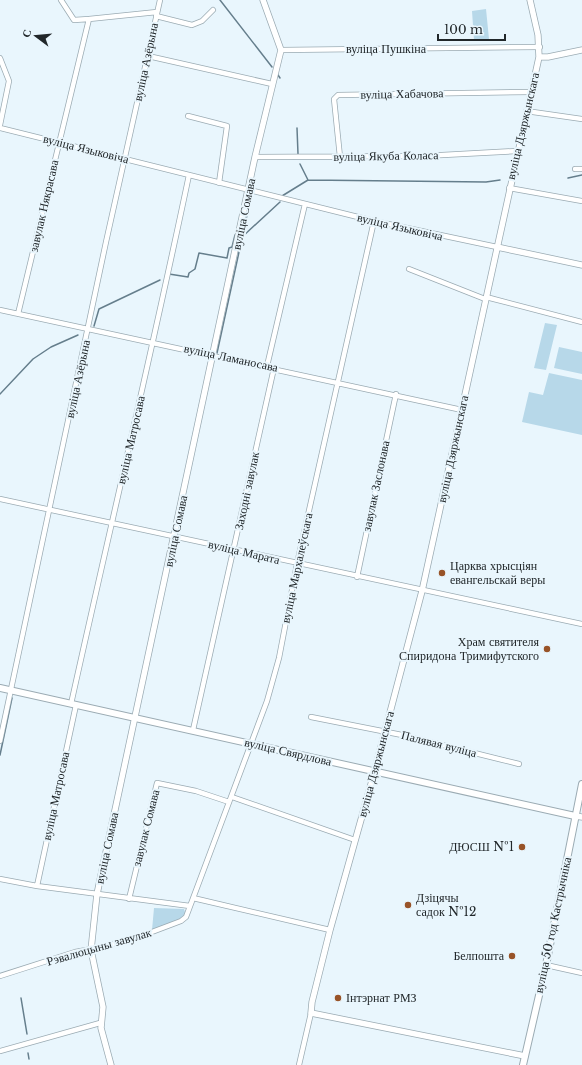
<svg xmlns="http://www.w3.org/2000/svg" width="582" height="1065" viewBox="0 0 582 1065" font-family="'Libre Baskerville',serif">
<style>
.green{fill:#b7d8e9}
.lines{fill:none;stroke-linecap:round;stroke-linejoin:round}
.stream{stroke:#657e8c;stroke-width:1.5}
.minor-casing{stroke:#9babb3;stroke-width:6}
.tertiary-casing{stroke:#9babb3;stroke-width:7}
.secondary-casing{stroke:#9babb3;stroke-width:8}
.minor{stroke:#fff;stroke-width:4.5}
.tertiary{stroke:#fff;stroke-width:5.5}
.secondary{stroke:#fff;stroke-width:6}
.poi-dot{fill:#985328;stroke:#e9f6fd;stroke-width:1.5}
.labels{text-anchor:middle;stroke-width:4;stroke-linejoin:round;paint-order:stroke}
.street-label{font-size:12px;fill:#21272a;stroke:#e9f6fd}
.poi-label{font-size:12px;fill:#21272a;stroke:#e9f6fd;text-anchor:start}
</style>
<rect width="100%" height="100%" fill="#e9f6fd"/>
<path class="green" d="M 486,9 L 489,39 L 474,40 L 472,11 Z
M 545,323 L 557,325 L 546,370 L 534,368 Z
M 559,347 L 582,352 L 582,374 L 554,368 Z
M 549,373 L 582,380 L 582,435 L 522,422 L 529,392 L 543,395 Z
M 154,908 L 184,909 L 185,912 L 183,918 L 152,930 Z"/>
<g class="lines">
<path class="stream" d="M 220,0 L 272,67
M 278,75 L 280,78
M 297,128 L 298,154
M 300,164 L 308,180 L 486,182 L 500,180
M 568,178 L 582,175
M 282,196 L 308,180
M 242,237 L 280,202
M 169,274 L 188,277 L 189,273 L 195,269 L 199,253 L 227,258 L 229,248 L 232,247 L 235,235
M 94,326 L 99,309 L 160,280
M 217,353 L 251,197
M 0,394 L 33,359 L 51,347 L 78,335
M 0,755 L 12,698
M 21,998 L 27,1034
M 28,1053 L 29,1059"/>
<defs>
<path id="minor" d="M 156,16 L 192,25 L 202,21 L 213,10
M 89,19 L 157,12
M 281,50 L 540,47
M 148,56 L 272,84
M 0,58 L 9,81 L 0,125
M 526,111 L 582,119
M 188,116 L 227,126 L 219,183
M 0,128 L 374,221 L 497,247
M 255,157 L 424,156 L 517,151
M 340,157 L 334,99 L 338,95 L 531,92
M 575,169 L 582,169
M 509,188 L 582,201
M 409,269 L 485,299
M 486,297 L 582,322
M 0,310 L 462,410
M 18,314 L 89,19 L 74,20 L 61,0
M 267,366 L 305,204
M 0,499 L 582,624
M 357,577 L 396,394
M 71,704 C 110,528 152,352 189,175
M 311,717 L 402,735 L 519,764
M 193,730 L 274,368
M 0,741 L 106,242 L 160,0
M 232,797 L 355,840
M 0,879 L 37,886 L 190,906
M 37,886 L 76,705
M 193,898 L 330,930
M 129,899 L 157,783 L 196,791 L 229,802
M 546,965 L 582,973
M 0,976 L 75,952 L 103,947 L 144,935 L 181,921 L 186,917 L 267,701 L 279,658 L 297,564 L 374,221
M 0,1051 L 100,1023
M 299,1065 L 311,1013"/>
<path id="tertiary" d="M 539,57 L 548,57 L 582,50
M 497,247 L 582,265
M 575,816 L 582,817
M 525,1056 L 311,1013 L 312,1002 L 330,930 L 373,777 L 422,591 L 539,57 L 538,35 L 530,0
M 111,1065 L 101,1028 L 103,1007 L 91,950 L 97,894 L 255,157 L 281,50 L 263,0"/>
<path id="secondary" d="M 0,688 L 575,816
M 523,1065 L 546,965 L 582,784"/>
</defs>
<use href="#minor" class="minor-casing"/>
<use href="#tertiary" class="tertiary-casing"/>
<use href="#secondary" class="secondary-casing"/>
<use href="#minor" class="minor"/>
<use href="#tertiary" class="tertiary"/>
<use href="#secondary" class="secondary"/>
</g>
<g class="poi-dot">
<circle cx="442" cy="573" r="4"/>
<circle cx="547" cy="649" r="4"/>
<circle cx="522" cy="847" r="4"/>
<circle cx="408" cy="905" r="4"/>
<circle cx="512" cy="956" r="4"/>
<circle cx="338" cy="998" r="4"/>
</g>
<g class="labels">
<g class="street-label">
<text x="386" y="53">вуліца Пушкіна</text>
<text transform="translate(146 62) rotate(-78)" y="4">вуліца Азёрына</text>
<text transform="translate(402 94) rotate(-1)" y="4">вуліца Хабачова</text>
<text transform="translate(523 126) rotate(-77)" y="4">вуліца Дзяржынскага</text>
<text transform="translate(86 149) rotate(14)" y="4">вуліца Языковіча</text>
<text transform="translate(386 156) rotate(-1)" y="4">вуліца Якуба Коласа</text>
<text transform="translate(44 206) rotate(-77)" y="4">завулак Някрасава</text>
<text transform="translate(244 214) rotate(-78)" y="4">вуліца Сомава</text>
<text transform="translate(400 227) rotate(13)" y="4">вуліца Языковіча</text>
<text transform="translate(231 358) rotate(12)" y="4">вуліца Ламаносава</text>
<text transform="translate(78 379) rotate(-78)" y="4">вуліца Азёрына</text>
<text transform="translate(131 440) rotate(-77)" y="4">вуліца Матросава</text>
<text transform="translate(453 449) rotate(-78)" y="4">вуліца Дзяржынскага</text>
<text transform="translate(376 486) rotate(-78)" y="4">завулак Заслонава</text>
<text transform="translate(247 491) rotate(-78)" y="4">Заходні завулак</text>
<text transform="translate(176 531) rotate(-78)" y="4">вуліца Сомава</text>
<text transform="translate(244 552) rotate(13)" y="4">вуліца Марата</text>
<text transform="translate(297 568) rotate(-78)" y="4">вуліца Мархалеўскага</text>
<text transform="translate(439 744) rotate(14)" y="4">Палявая вуліца</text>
<text transform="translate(288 752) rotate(13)" y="4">вуліца Свярдлова</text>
<text transform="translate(376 764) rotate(-75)" y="4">вуліца Дзяржынскага</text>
<text transform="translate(56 796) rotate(-78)" y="4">вуліца Матросава</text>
<text transform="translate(146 828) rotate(-76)" y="4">завулак Сомава</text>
<text transform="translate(107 848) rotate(-78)" y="4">вуліца Сомава</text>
<text transform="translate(553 925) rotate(-78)" y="4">вуліца 50 год Кастрычніка</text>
<text transform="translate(99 947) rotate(-16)" y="4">Рэвалюцыны завулак</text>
</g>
<g class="poi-label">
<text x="450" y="570">Царква хрысціян<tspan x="450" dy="14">евангельскай веры</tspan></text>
<text x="539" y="646" text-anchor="end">Храм святителя<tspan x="539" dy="14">Спиридона Тримифутского</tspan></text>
<text x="514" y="851" text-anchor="end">ДЮСШ №1</text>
<text x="416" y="902">Дзіцячы<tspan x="416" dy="14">садок №12</tspan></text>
<text x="504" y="960" text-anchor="end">Белпошта</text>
<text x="346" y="1002">Інтэрнат РМЗ</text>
</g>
</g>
<g transform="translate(36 36) rotate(286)" stroke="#e9f6fd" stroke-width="3" paint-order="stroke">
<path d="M0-3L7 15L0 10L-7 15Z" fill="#21272a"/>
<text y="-6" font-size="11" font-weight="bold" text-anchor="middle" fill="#21272a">С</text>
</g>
<path d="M438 34v6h67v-6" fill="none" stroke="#21272a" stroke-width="2"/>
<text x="444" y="34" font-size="12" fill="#21272a" stroke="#e9f6fd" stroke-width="3" paint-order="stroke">100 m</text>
</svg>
